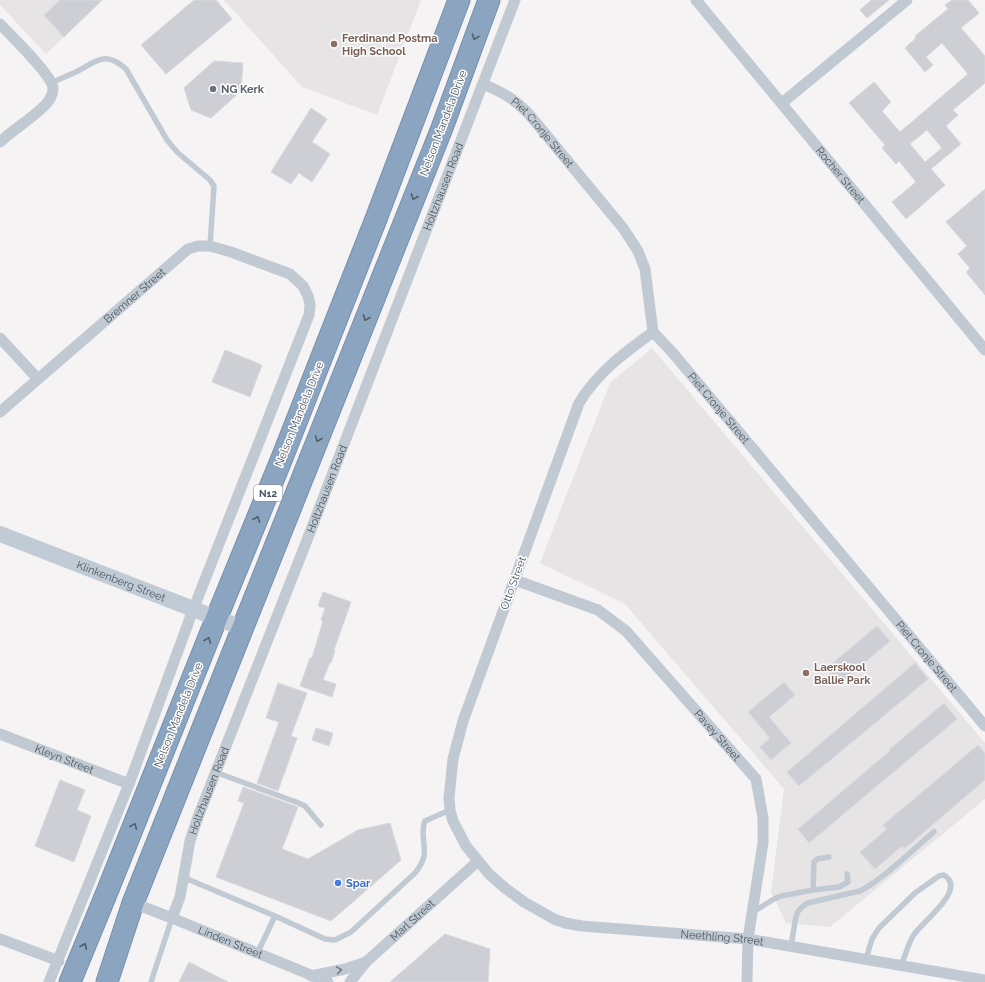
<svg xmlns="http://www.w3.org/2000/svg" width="985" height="982" viewBox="0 0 985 982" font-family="Raleway,sans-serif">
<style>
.education{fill:#e6e4e5}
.building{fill:#cdcfd5;stroke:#d7d9de;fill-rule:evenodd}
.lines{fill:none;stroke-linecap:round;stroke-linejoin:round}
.highway-casing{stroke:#7690ad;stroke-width:23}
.lane{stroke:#c1cad2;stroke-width:5.5}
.street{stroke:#c1cad2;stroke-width:11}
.secondary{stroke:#c1cbd6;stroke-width:16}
.highway{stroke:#8ba5c1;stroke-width:21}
.oneway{stroke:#505e6b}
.oneway2{stroke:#6e7983}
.education-dot{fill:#8d6e63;stroke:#fff;stroke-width:1.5}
.worship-dot{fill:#6b7280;stroke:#fff;stroke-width:1.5}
.shop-dot{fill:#3f7fe0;stroke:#fff;stroke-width:1.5}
.labels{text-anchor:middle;stroke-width:3;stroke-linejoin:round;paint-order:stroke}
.shield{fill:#fff;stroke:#808990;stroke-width:1}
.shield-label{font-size:10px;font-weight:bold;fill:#4a5661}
.education-label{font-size:11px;font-weight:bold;fill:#785e54;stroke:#fff;text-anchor:start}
.worship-label{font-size:11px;font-weight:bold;fill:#5b616d;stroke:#fff;text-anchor:start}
.street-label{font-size:11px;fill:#4a5661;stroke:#fff}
.shop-label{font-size:11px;font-weight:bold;fill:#366cbe;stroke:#fff;text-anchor:start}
</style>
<rect width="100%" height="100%" fill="#f5f3f3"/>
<path class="education" d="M 0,0 L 103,0 L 46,54 L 0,5 Z
M 224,0 L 421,0 L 377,115 L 302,87 Z
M 652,348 L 985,743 L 985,799 L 830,927 L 786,923 L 771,892 L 784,789 L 625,604 L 540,563 L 610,383 Z"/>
<path class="building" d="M 60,0 L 102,0 L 64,37 L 44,15 Z
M 194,0 L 216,0 L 232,19 L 166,74 L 141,45 Z
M 871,0 L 889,0 L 867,18 L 860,10 Z
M 952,0 L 968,0 L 979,13 L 961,28 L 985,56 L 985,83 L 953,110 L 958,115 L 946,126 L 961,144 L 931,169 L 945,185 L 906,219 L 892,202 L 916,182 L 899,161 L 896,164 L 882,148 L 885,145 L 849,103 L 874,82 L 891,102 L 882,111 L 900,132 L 968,74 L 942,43 L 926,57 L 933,65 L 925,72 L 905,48 L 916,38 L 915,36 L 948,9 L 945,5 ZM 927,130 L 942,148 L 925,162 L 910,144 Z
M 214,61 L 243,63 L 241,91 L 211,118 L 191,110 L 184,88 Z
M 311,108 L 327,119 L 312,142 L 330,154 L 312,182 L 299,173 L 291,184 L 271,172 Z
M 985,189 L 985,295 L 966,272 L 970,268 L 958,254 L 967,246 L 946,222 Z
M 225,350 L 262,365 L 250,397 L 212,382 Z
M 323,592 L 351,602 L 334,650 L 335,651 L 331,663 L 330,662 L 323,680 L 336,684 L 332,697 L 300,686 L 310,658 L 312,658 L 323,621 L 321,620 L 325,608 L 318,606 Z
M 877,626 L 890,641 L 839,684 L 826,669 Z
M 915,663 L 928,679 L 799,786 L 787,772 Z
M 784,682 L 795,695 L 769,717 L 791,743 L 771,760 L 760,747 L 770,738 L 748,712 Z
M 278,683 L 307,693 L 291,736 L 297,738 L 278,791 L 257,783 L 279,722 L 266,718 Z
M 944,703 L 957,719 L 809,843 L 798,829 L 890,751 L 889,750 Z
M 316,728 L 333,733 L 329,746 L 312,740 Z
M 978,745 L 985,753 L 985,780 L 904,849 L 902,846 L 875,869 L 860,852 L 887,829 L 883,825 Z
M 60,780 L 85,790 L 77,810 L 91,816 L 74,862 L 35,846 Z
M 243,787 L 298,807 L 282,849 L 308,859 L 358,830 L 390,823 L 401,860 L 331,921 L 216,877 L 244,803 L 238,801 Z
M 445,934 L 490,949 L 488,982 L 390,982 Z
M 189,962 L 228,982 L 179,982 Z"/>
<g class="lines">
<defs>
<path id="highway" d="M 70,982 L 107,892 L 217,617 L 282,458 L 376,219 L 459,0
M 107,982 L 133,903 L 442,128 L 489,0"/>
</defs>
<use href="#highway" class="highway-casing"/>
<path class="lane" d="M 51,83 C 60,79 69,75 78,71 C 98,60 106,51 126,69 L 167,140 L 177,152 L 210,180 L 214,186 L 210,246
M 215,772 L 296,802 L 305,806 L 321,825
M 185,878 L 275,916 L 257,954
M 813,890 L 814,862 L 817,859 L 829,857
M 753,912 L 774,899 L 781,896 L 813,890 L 839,887 L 848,882 L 847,874
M 275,916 L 325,939 L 335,940 L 351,932 L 415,873 C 419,868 423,862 424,856 C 426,844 420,833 425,821 L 450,810
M 791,946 L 796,916 C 798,909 802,906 808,903 L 860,891 C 885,878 912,850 934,832
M 866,959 L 872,939 L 879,928 L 915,893 L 939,876 L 944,875 C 968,890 921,922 913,936 C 908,945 905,956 901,966
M 151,982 L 172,918"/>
<g class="street">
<path id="s1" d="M 696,0 L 985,350"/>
<path d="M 0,24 C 11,36 52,75 53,88 C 53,96 47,104 41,109 C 28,121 13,130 0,142"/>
<path id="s2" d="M 483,84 C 502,92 513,98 528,113 L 623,228 L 638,251 L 645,269 L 653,332 L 672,352 L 985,726"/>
<path d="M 782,103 L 907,0"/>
<path id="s3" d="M 653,332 C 624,353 598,372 579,403 L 463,721 L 453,759 L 449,798 L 450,810 L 453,821 L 466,846 L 489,874 L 505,888 L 524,902 L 554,919 L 565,923 L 582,926 L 748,939 L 985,980"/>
<path d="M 0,338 L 38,379"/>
<path id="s4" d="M 0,412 L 188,249 L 198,246 L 210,246 L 231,252 L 290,274 L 303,286 L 308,296 L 310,305 L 309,315 L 193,610 L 129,784 L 49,982"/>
<path id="s5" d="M 515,580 L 598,610 L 626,631 L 756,779 L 763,818 L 763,843 L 748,939 L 747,982"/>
<path id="s6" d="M 0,734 L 129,784"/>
<path id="s7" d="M 133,903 L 172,918 L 328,982"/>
<path id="s8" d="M 172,918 L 180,897 L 190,841 L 198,817 L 302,553 L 515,0"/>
<path d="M 0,939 L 59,961"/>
<path d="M 311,976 L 345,969 L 363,963"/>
<path id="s9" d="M 350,982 L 366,962 L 478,861"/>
</g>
<path class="secondary" id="s10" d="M 0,534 L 242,628"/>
<use href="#highway" class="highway"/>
</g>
<defs><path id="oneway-chevron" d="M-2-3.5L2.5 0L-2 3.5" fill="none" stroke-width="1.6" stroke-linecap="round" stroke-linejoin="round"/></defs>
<g class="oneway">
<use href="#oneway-chevron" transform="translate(475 37) rotate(110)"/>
<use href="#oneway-chevron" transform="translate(414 197) rotate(112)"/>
<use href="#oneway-chevron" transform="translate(366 318) rotate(112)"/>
<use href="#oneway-chevron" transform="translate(318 439) rotate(112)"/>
<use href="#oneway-chevron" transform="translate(257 519) rotate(-68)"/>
<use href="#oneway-chevron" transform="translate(208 640) rotate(-68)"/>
<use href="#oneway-chevron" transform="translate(134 826) rotate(-68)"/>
<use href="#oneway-chevron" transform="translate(84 946) rotate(-67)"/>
</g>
<use class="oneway2" href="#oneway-chevron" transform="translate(339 970) rotate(-9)"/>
<g class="education-dot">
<circle cx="334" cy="44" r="4"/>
<circle cx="806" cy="673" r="4"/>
</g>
<circle class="worship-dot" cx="213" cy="89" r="4"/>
<circle class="shop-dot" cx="338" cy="883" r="4"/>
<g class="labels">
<rect class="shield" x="254" y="485" width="28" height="16" rx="3"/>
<g class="shield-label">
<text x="268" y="497">N12</text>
</g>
<g class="education-label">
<text x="342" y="42">Ferdinand Postma<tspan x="342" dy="13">High School</tspan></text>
<text x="814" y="671">Laerskool<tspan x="814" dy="13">Ballie Park</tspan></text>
</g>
<g class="worship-label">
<text x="221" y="93">NG Kerk</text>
</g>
<g class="street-label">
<text transform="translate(443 123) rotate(-69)" y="4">Nelson Mandela Drive</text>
<text dy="4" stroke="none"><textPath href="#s2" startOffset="78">Piet Cronje Street</textPath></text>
<text dy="4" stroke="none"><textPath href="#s1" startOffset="227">Rocher Street</textPath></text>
<text dy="4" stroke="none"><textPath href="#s8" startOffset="781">Holtzhausen Road</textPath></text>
<text dy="4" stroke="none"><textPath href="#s4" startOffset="178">Bremner Street</textPath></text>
<text dy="4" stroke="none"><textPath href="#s2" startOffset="414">Piet Cronje Street</textPath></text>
<text transform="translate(299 414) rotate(-68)" y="4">Nelson Mandela Drive</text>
<text dy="4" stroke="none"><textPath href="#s8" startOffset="457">Holtzhausen Road</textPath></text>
<text dy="4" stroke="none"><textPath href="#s10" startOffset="130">Klinkenberg Street</textPath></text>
<text transform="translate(513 583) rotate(-70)" y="4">Otto Street</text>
<text dy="4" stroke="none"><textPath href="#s2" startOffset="738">Piet Cronje Street</textPath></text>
<text transform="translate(178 715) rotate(-68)" y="4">Nelson Mandela Drive</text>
<text dy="4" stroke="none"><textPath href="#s5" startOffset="262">Pavey Street</textPath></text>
<text dy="4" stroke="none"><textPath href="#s6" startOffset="69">Kleyn Street</textPath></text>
<text dy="4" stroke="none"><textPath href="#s8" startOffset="133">Holtzhausen Road</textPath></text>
<text dy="4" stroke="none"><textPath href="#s9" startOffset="88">Marl Street</textPath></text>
<text dy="4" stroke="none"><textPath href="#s3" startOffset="857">Neethling Street</textPath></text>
<text dy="4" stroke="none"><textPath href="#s7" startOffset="105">Linden Street</textPath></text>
</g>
<g class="shop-label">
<text x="346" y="887">Spar</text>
</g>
</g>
</svg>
